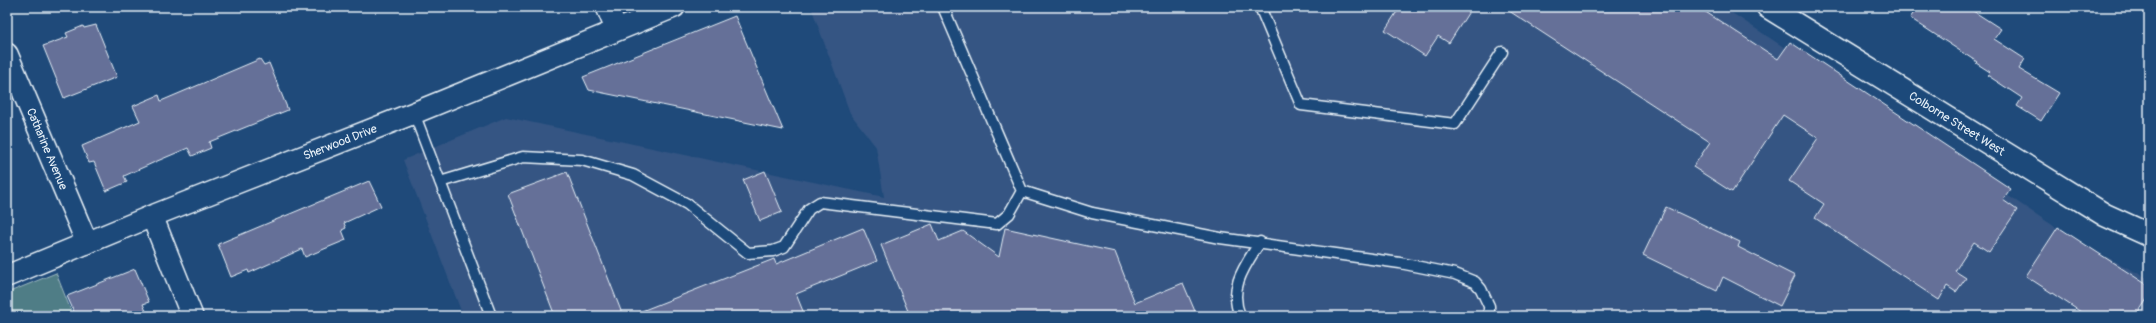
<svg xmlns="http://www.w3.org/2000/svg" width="2156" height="323" viewBox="0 0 2156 323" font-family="Pangolin,sans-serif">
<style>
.built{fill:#345583}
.green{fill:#507d86;stroke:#9cb7bf}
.building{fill:#656f98;stroke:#e8f1f8}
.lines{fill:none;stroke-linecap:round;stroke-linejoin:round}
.lane-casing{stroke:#e8f1f8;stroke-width:13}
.street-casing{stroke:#e8f1f8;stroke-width:24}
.secondary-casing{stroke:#e8f1f8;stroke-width:25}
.lane{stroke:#1f4a7a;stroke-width:10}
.street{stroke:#1f4a7a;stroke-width:21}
.secondary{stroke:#1f4a7a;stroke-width:22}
.labels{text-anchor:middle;stroke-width:3.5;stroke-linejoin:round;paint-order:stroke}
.street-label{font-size:12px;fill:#e8f1f8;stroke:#1f4a7a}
</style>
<rect width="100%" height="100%" fill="#1f4a7a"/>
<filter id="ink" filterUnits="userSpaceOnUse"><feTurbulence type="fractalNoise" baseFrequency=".025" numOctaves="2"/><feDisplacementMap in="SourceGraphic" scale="8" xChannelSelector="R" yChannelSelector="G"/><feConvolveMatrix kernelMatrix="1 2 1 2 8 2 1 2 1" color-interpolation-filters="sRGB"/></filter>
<g filter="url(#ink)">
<path class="built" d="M 811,7 L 1723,7 L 2078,242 L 2149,279 L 2149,316 L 463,316 L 403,160 L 506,117 L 884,197 L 876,147 L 850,113 Z"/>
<path class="green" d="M 56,273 L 73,316 L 7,316 L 7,293 Z"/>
<path class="building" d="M 1400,7 L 1472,7 L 1449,43 L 1438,36 L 1425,56 L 1385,30 Z
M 1503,7 L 1698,7 L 1778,59 L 1790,42 L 2011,189 L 2003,200 L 2017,210 L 1989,252 L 1974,242 L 1955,271 L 1966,278 L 1956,292 L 1947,286 L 1939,300 L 1815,218 L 1824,204 L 1789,181 L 1818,138 L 1783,115 L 1732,192 L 1693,167 L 1710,142 Z
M 1918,7 L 1967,7 L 2001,29 L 1994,39 L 2025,59 L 2019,69 L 2059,93 L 2041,121 L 2017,106 L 2022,98 L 1987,75 L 1990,72 L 1976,63 L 1977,62 L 1910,18 Z
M 735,16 L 783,130 L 589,90 L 583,77 Z
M 96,25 L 117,77 L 64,98 L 43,46 L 68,37 L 66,33 L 83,26 L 84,28 Z
M 260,59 L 264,65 L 269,63 L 288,110 L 209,142 L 211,148 L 192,156 L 188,148 L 155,162 L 124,176 L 127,182 L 106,191 L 94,162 L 89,163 L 82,146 L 140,121 L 133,106 L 159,95 L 161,101 Z
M 765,171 L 782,212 L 760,221 L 743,180 Z
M 567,172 L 623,316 L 555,316 L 508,194 Z
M 369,181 L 381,206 L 344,223 L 346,228 L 342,230 L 346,240 L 305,257 L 302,249 L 249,273 L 248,270 L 231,277 L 218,244 Z
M 1666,207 L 1740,242 L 1738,247 L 1795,276 L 1780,306 L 1723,277 L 1717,291 L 1643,255 Z
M 932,224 L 939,241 L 963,231 L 999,257 L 1005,228 L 1115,252 L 1135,303 L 1183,283 L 1197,316 L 910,316 L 881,245 Z
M 2058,227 L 2149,286 L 2149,296 L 2136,316 L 2087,316 L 2026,276 Z
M 863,228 L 877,261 L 796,294 L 805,316 L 629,316 L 774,259 L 776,264 Z
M 135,269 L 149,302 L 143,304 L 148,316 L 76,316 L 67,296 Z"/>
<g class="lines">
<defs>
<path id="lane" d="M 943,7 L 1022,191 L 1092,213 L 1220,238 L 1400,263 L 1455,274 L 1475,282 L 1481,289 L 1489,306 L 1489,316
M 1260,7 L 1301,105 L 1455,124 L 1502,52
M 414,113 L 491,316
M 440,182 L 523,157 L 582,160 L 633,175 L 687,204 L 748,253 L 773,251 L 784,247 L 809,209 L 820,202 L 997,224 L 1009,214 L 1022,191
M 1240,316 C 1228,287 1245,266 1260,242"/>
<g id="street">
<path d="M 607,7 L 616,29"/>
<path id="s1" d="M 7,54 L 87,243"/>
<path d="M 152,216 L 192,316"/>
<path id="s2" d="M 7,276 L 152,216 L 414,113 L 674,7"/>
</g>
<g id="secondary">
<path id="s3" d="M 1768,7 L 2105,215 L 2149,235"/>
</g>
</defs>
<use href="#lane" class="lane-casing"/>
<use href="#street" class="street-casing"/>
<use href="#secondary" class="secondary-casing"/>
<use href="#lane" class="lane"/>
<use href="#street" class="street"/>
<use href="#secondary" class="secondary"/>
</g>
</g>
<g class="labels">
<g class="street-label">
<text dy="4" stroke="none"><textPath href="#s3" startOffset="222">Colborne Street West</textPath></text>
<text dy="4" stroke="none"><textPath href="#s2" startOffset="359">Sherwood Drive</textPath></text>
<text dy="4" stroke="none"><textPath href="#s1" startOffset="103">Catharine Avenue</textPath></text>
</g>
</g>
<rect width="2156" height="323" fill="none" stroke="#1f4a7a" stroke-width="24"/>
<rect x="12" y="12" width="2132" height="299" fill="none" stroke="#e8f1f8" stroke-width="1.5" filter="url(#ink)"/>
</svg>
